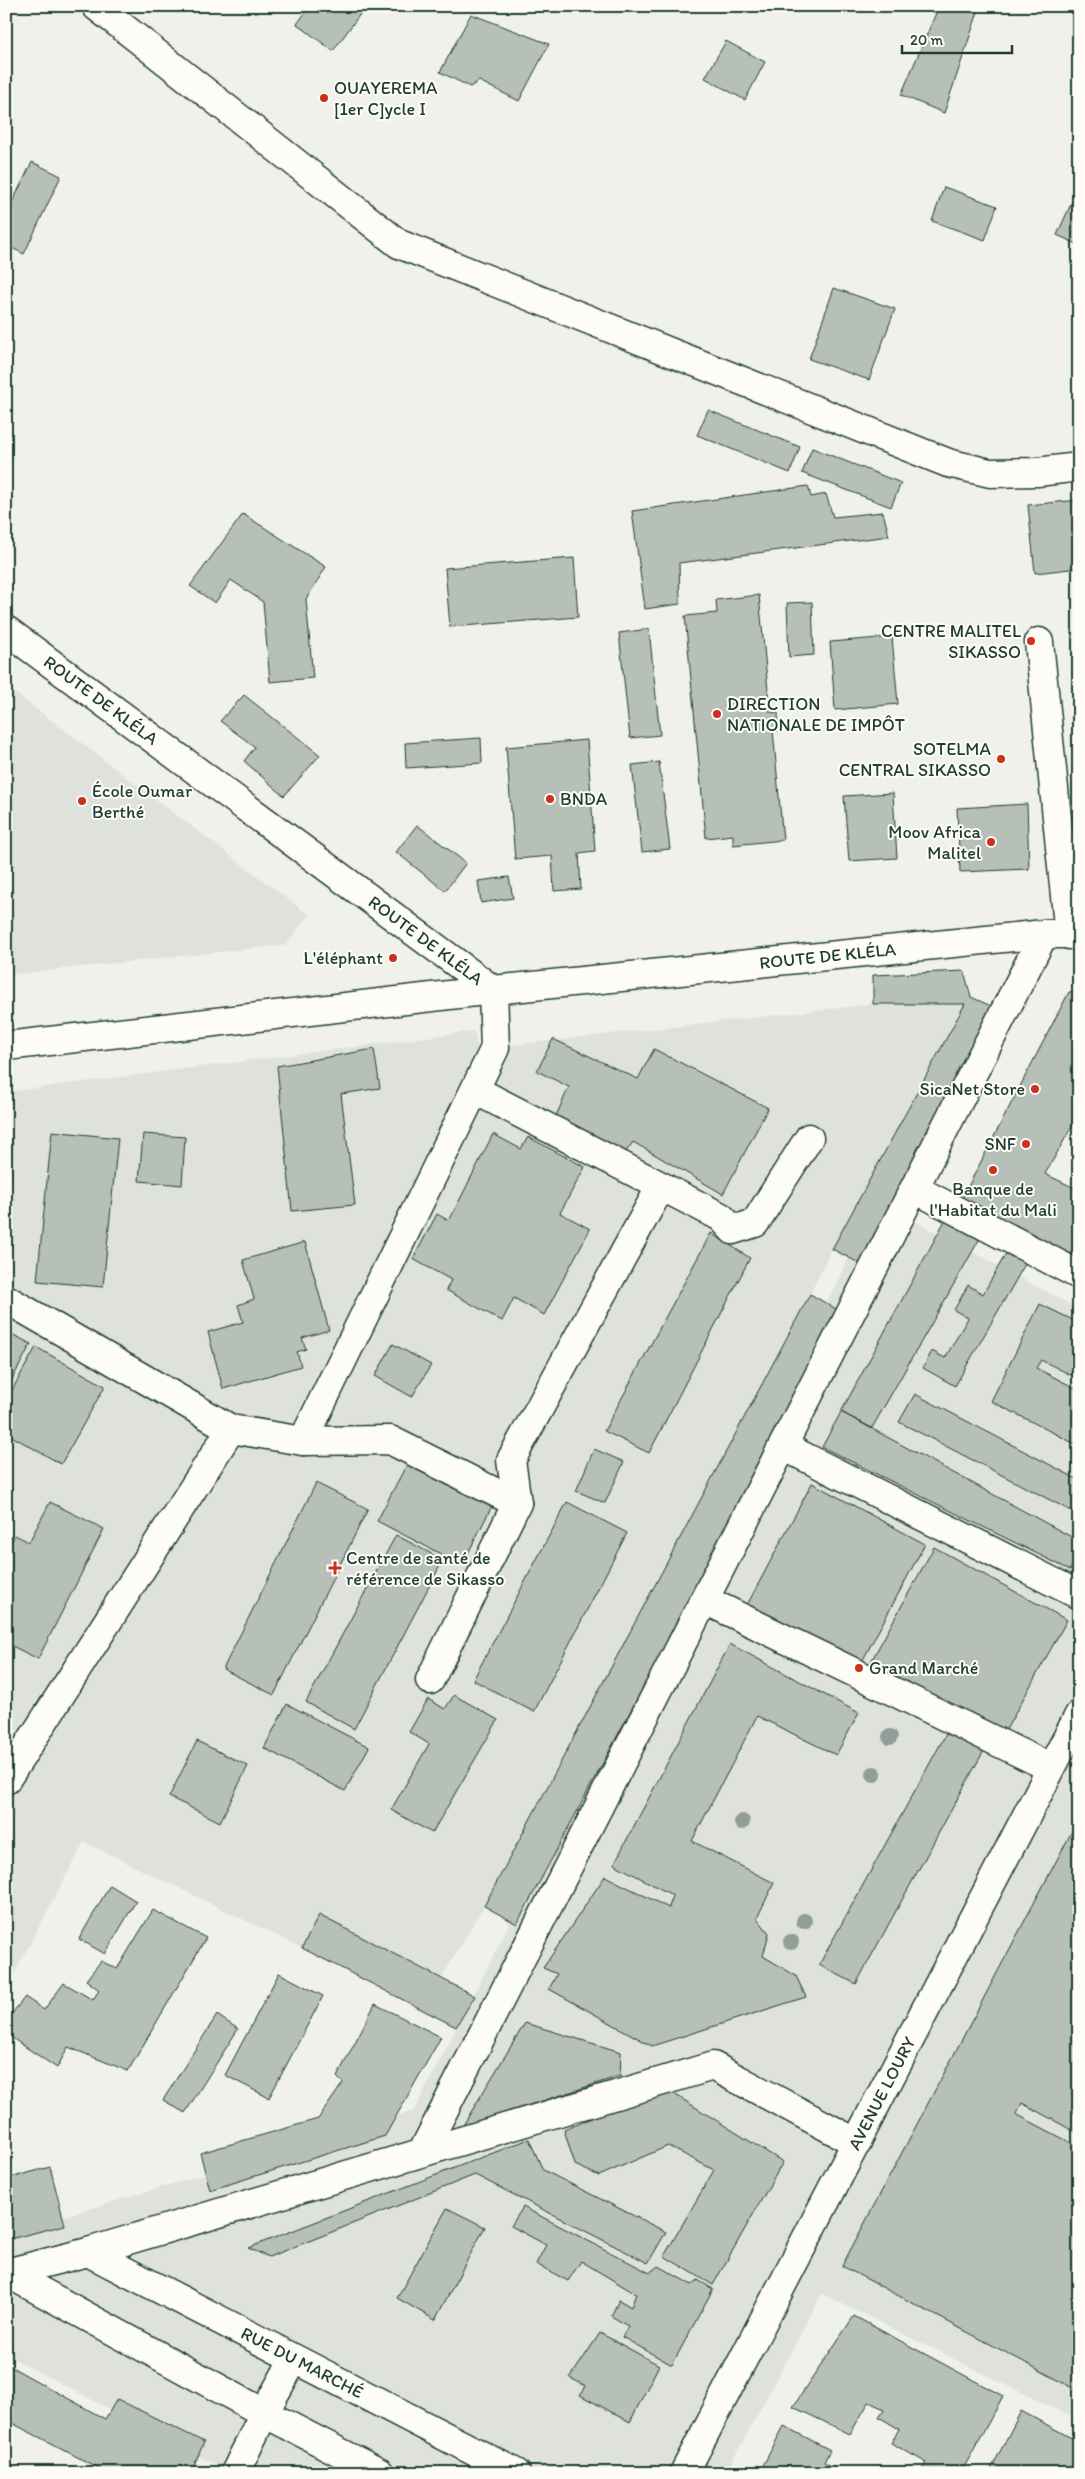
<svg xmlns="http://www.w3.org/2000/svg" width="1085" height="2479" viewBox="0 0 1085 2479" font-family="Itim,sans-serif">
<style>
.built{fill:#dfe2dc}
.building{fill:#b6bfb8;stroke:#1f3d34}
.lines{fill:none;stroke-linecap:round;stroke-linejoin:round}
.minor-casing{stroke:#1f3d34;stroke-width:31}
.major-casing{stroke:#1f3d34;stroke-width:31}
.minor{stroke:#fdfcf7;stroke-width:28}
.major{stroke:#fdfcf7;stroke-width:28}
.tree{fill:#909e97}
.poi-dot{fill:#c8321e;stroke:#fdfcf7;stroke-width:2}
.labels{text-anchor:middle;stroke-width:4;stroke-linejoin:round;paint-order:stroke}
.poi-label{font-size:18px;fill:#1f3d34;stroke:#fdfcf7;text-anchor:start}
.street-label{font-size:18px;fill:#1f3d34;stroke:#fdfcf7}
</style>
<rect width="100%" height="100%" fill="#f0f1eb"/>
<filter id="ink" filterUnits="userSpaceOnUse"><feTurbulence type="fractalNoise" baseFrequency=".02" numOctaves="2"/><feDisplacementMap in="SourceGraphic" scale="10" xChannelSelector="R" yChannelSelector="G"/><feConvolveMatrix kernelMatrix="1 2 1 2 8 2 1 2 1" color-interpolation-filters="sRGB"/></filter>
<g filter="url(#ink)">
<path class="built" d="M 6,686 L 309,915 L 286,945 L 6,975 Z
M 873,1004 L 965,1004 L 832,1249 L 810,1294 L 484,1906 L 423,2010 L 302,1948 L 84,1842 L 6,1989 L 6,1092 L 474,1031 L 478,1049 Z
M 878,1201 L 1079,1309 L 1079,2421 L 822,2294 L 726,2473 L 232,2473 L 6,2355 L 6,2234 L 414,2111 Z"/>
<path class="building" d="M 310,6 L 366,6 L 333,51 L 297,24 Z
M 939,6 L 980,6 L 944,113 L 901,95 Z
M 471,14 L 549,44 L 519,101 L 479,81 L 470,87 L 440,72 Z
M 726,41 L 765,62 L 745,100 L 705,78 Z
M 32,162 L 61,176 L 24,254 L 6,245 L 6,215 Z
M 1079,186 L 1079,245 L 1057,235 Z
M 944,187 L 997,206 L 985,240 L 932,221 Z
M 834,288 L 895,309 L 869,380 L 809,359 Z
M 708,410 L 800,447 L 790,473 L 697,435 Z
M 812,448 L 901,483 L 891,507 L 802,473 Z
M 808,486 L 811,497 L 826,494 L 833,517 L 883,512 L 889,536 L 679,563 L 680,604 L 645,609 L 632,511 Z
M 1079,500 L 1079,568 L 1035,573 L 1028,505 Z
M 243,514 L 326,567 L 306,599 L 313,678 L 270,682 L 263,602 L 231,580 L 215,603 L 190,586 Z
M 574,558 L 578,617 L 450,627 L 445,568 Z
M 759,595 L 770,712 L 778,713 L 779,731 L 773,730 L 783,840 L 733,845 L 733,835 L 706,838 L 685,616 L 717,613 L 716,600 Z
M 812,602 L 814,655 L 789,657 L 787,603 Z
M 649,629 L 660,735 L 630,738 L 619,633 Z
M 892,637 L 898,704 L 835,710 L 830,642 Z
M 244,695 L 320,755 L 284,796 L 244,761 L 255,747 L 220,721 Z
M 481,738 L 482,763 L 406,768 L 405,743 Z
M 587,740 L 595,851 L 579,853 L 581,889 L 554,891 L 552,856 L 515,859 L 506,747 Z
M 659,762 L 670,849 L 642,852 L 632,765 Z
M 893,793 L 897,858 L 849,861 L 844,796 Z
M 1027,804 L 1029,869 L 960,872 L 957,808 Z
M 417,825 L 466,863 L 445,891 L 396,852 Z
M 509,877 L 513,898 L 481,903 L 478,881 Z
M 964,971 L 971,997 L 991,1006 L 861,1264 L 832,1249 L 965,1004 L 873,1004 L 873,975 Z
M 1079,991 L 1079,1114 L 1045,1174 L 1079,1190 L 1079,1261 L 961,1200 L 1069,992 Z
M 553,1039 L 638,1079 L 654,1049 L 768,1108 L 723,1194 L 633,1142 L 625,1153 L 556,1116 L 569,1087 L 537,1071 Z
M 374,1049 L 380,1088 L 341,1094 L 355,1205 L 292,1211 L 277,1066 Z
M 52,1131 L 118,1138 L 103,1287 L 37,1281 Z
M 143,1134 L 185,1137 L 182,1185 L 139,1181 Z
M 493,1134 L 521,1149 L 528,1137 L 585,1167 L 560,1213 L 590,1229 L 544,1315 L 514,1298 L 502,1321 L 446,1290 L 451,1280 L 413,1259 L 437,1214 L 449,1221 Z
M 6,1142 L 12,1142 L 11,1178 L 6,1178 Z
M 949,1213 L 983,1233 L 872,1428 L 841,1412 Z
M 711,1233 L 750,1258 L 649,1453 L 604,1431 Z
M 305,1242 L 329,1330 L 302,1338 L 306,1349 L 297,1352 L 301,1366 L 223,1389 L 208,1332 L 243,1322 L 238,1305 L 254,1299 L 243,1260 Z
M 1009,1248 L 1028,1259 L 955,1386 L 923,1368 L 932,1351 L 945,1358 L 968,1318 L 954,1310 L 968,1285 L 983,1294 Z
M 810,1294 L 843,1313 L 517,1924 L 484,1906 Z
M 1040,1304 L 1079,1323 L 1079,1379 L 1041,1360 L 1036,1368 L 1079,1390 L 1079,1446 L 991,1401 Z
M 6,1331 L 31,1344 L 10,1383 L 6,1381 Z
M 393,1344 L 431,1365 L 412,1397 L 375,1376 Z
M 36,1347 L 105,1386 L 61,1464 L 6,1433 L 6,1401 Z
M 915,1394 L 1079,1480 L 1079,1515 L 899,1422 Z
M 841,1412 L 1079,1541 L 1079,1551 L 1070,1570 L 822,1447 Z
M 594,1449 L 624,1462 L 605,1503 L 576,1491 Z
M 408,1462 L 492,1506 L 462,1565 L 377,1521 Z
M 316,1483 L 368,1509 L 274,1695 L 223,1669 Z
M 812,1483 L 925,1544 L 858,1669 L 745,1609 Z
M 50,1502 L 104,1529 L 38,1659 L 6,1643 L 6,1552 L 15,1535 L 29,1542 Z
M 567,1502 L 627,1533 L 534,1712 L 473,1680 Z
M 396,1535 L 443,1560 L 354,1729 L 306,1702 Z
M 934,1547 L 1067,1620 L 1002,1737 L 869,1665 Z
M 730,1644 L 859,1713 L 836,1755 L 757,1716 L 692,1841 L 774,1883 L 757,1918 L 769,1933 L 763,1956 L 796,1976 L 806,1997 L 652,2046 L 549,1989 L 557,1974 L 543,1968 L 605,1876 L 669,1908 L 672,1895 L 614,1864 Z
M 454,1695 L 498,1720 L 432,1833 L 391,1810 L 429,1744 L 409,1732 L 428,1699 L 445,1709 Z
M 287,1704 L 369,1747 L 345,1791 L 264,1748 Z
M 952,1723 L 988,1743 L 856,1984 L 819,1965 Z
M 197,1741 L 248,1766 L 220,1822 L 169,1797 Z
M 1079,1818 L 1079,2134 L 1022,2103 L 1016,2114 L 1079,2147 L 1079,2391 L 842,2266 Z
M 110,1885 L 136,1901 L 105,1954 L 79,1939 Z
M 153,1910 L 206,1938 L 128,2071 L 68,2047 L 57,2068 L 6,2034 L 6,2021 L 25,1997 L 44,2010 L 64,1983 L 93,2000 L 99,1990 L 86,1980 L 101,1961 L 117,1969 Z
M 319,1915 L 475,1996 L 456,2027 L 302,1948 Z
M 279,1973 L 323,1996 L 269,2098 L 225,2075 Z
M 375,2004 L 441,2037 L 385,2136 L 210,2190 L 200,2153 L 318,2119 L 343,2083 L 337,2077 Z
M 217,2015 L 238,2029 L 185,2113 L 163,2100 Z
M 525,2023 L 621,2052 L 620,2076 L 462,2127 Z
M 663,2087 L 783,2162 L 713,2285 L 664,2256 L 714,2170 L 668,2146 L 599,2176 L 575,2165 L 564,2130 Z
M 529,2139 L 543,2170 L 666,2232 L 648,2263 L 475,2175 L 269,2257 L 248,2248 Z
M 50,2167 L 65,2225 L 6,2240 L 6,2179 Z
M 523,2207 L 650,2273 L 658,2266 L 692,2285 L 698,2280 L 713,2289 L 672,2365 L 622,2337 L 628,2326 L 611,2316 L 619,2300 L 631,2307 L 636,2294 L 581,2261 L 568,2281 L 536,2264 L 546,2245 L 511,2226 Z
M 447,2208 L 485,2227 L 435,2320 L 397,2298 Z
M 854,2316 L 1003,2396 L 961,2473 L 920,2473 L 927,2463 L 891,2443 L 899,2429 L 879,2417 L 884,2409 L 869,2402 L 850,2434 L 793,2407 Z
M 600,2333 L 659,2365 L 630,2422 L 580,2395 L 586,2386 L 570,2378 Z
M 6,2364 L 105,2419 L 117,2399 L 204,2442 L 191,2473 L 108,2473 L 6,2420 Z
M 1021,2411 L 1079,2442 L 1079,2473 L 989,2473 Z
M 784,2426 L 830,2450 L 824,2462 L 844,2473 L 759,2473 Z"/>
<g class="lines">
<defs>
<g id="minor">
<path d="M 96,6 L 399,244 L 948,463 L 990,473 L 1037,472 L 1079,467"/>
<path d="M 1039,642 L 1069,935"/>
<path d="M 6,1046 L 493,990 L 495,1048 L 303,1441"/>
<path d="M 475,1090 L 721,1217 L 733,1230 L 755,1223 L 809,1138"/>
<path d="M 915,1189 L 1079,1275"/>
<path d="M 6,1299 L 231,1429 L 303,1441 L 390,1440 L 517,1503"/>
<path d="M 783,1446 L 1079,1595"/>
<path d="M 705,1600 L 1051,1768"/>
<path d="M 430,1680 L 517,1503 L 511,1460 L 661,1186"/>
<path d="M 6,1780 L 231,1429"/>
<path d="M 423,2151 L 1044,934"/>
<path id="s1" d="M 88,2252 L 516,2473"/>
<path d="M 6,2273 L 88,2252 L 713,2066 L 857,2143"/>
<path d="M 7,2273 L 264,2413 L 380,2473"/>
<path d="M 235,2473 L 264,2413 L 294,2359"/>
</g>
<g id="major">
<path id="s2" d="M 6,630 L 493,990 L 1044,934 L 1079,934"/>
<path id="s3" d="M 684,2473 L 1079,1715"/>
</g>
</defs>
<use href="#minor" class="minor-casing"/>
<use href="#major" class="major-casing"/>
<use href="#minor" class="minor"/>
<use href="#major" class="major"/>
</g>
<g class="tree">
<circle cx="890" cy="1737" r="8"/>
<circle cx="874" cy="1774" r="8"/>
<circle cx="742" cy="1822" r="8"/>
<circle cx="804" cy="1921" r="8"/>
<circle cx="791" cy="1942" r="8"/>
</g>
</g>
<g class="poi-dot">
<circle cx="324" cy="98" r="5"/>
<circle cx="1031" cy="641" r="5"/>
<circle cx="717" cy="714" r="5"/>
<circle cx="1001" cy="759" r="5"/>
<circle cx="550" cy="799" r="5"/>
<circle cx="82" cy="801" r="5"/>
<circle cx="991" cy="842" r="5"/>
<circle cx="393" cy="958" r="5"/>
<circle cx="1035" cy="1089" r="5"/>
<circle cx="1026" cy="1144" r="5"/>
<circle cx="993" cy="1170" r="5"/>
<path d="M332.5 1560.5h5v5h5v5h-5v5h-5v-5h-5v-5h5z"/>
<circle cx="859" cy="1668" r="5"/>
</g>
<g class="labels">
<g class="poi-label">
<text x="334" y="94">OUAYEREMA<tspan x="334" dy="21">[1er C]ycle I</tspan></text>
<text x="1021" y="637" text-anchor="end">CENTRE MALITEL<tspan x="1021" dy="21">SIKASSO</tspan></text>
<text x="727" y="710">DIRECTION<tspan x="727" dy="21">NATIONALE DE IMPÔT</tspan></text>
<text x="991" y="755" text-anchor="end">SOTELMA<tspan x="991" dy="21">CENTRAL SIKASSO</tspan></text>
<text x="92" y="797">École Oumar<tspan x="92" dy="21">Berthé</tspan></text>
<text x="560" y="805">BNDA</text>
<text x="981" y="838" text-anchor="end">Moov Africa<tspan x="981" dy="21">Malitel</tspan></text>
<text x="383" y="964" text-anchor="end">L'éléphant</text>
<text x="1025" y="1095" text-anchor="end">SicaNet Store</text>
<text x="1016" y="1150" text-anchor="end">SNF</text>
<text x="993" y="1195" text-anchor="middle">Banque de<tspan x="993" dy="21">l'Habitat du Mali</tspan></text>
<text x="346" y="1564">Centre de santé de<tspan x="346" dy="21">référence de Sikasso</tspan></text>
<text x="869" y="1674">Grand Marché</text>
</g>
<g class="street-label">
<text dy="6" stroke="none"><textPath href="#s2" startOffset="118">ROUTE DE KLÉLA</textPath></text>
<text dy="6" stroke="none"><textPath href="#s2" startOffset="522">ROUTE DE KLÉLA</textPath></text>
<text dy="6" stroke="none"><textPath href="#s2" startOffset="942">ROUTE DE KLÉLA</textPath></text>
<text dy="6" stroke="none"><textPath href="#s3" startOffset="428">AVENUE LOURY</textPath></text>
<text dy="6" stroke="none"><textPath href="#s1" startOffset="241">RUE DU MARCHÉ</textPath></text>
</g>
</g>
<rect width="1085" height="2479" fill="none" stroke="#fdfcf7" stroke-width="25"/>
<rect x="12" y="12" width="1060" height="2454" fill="none" stroke="#1f3d34" stroke-width="2" filter="url(#ink)"/>
<path d="M902 45v8h110v-8" fill="none" stroke="#1f3d34" stroke-width="2.5"/>
<text x="910" y="45" font-size="15" fill="#1f3d34" stroke="#fdfcf7" stroke-width="4" paint-order="stroke">20 m</text>
</svg>
